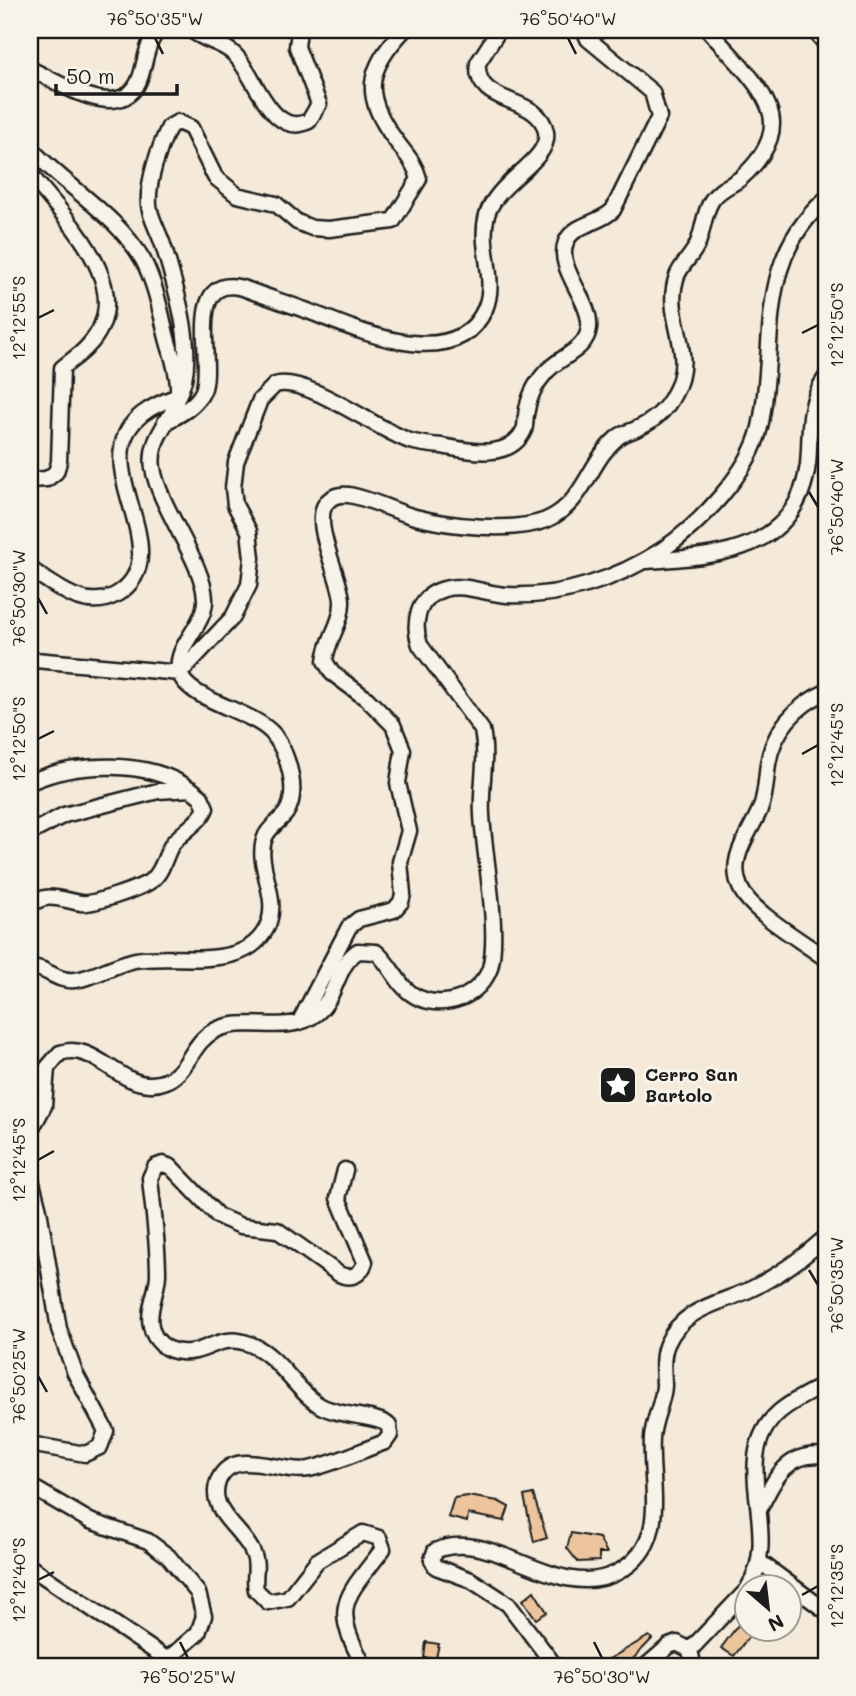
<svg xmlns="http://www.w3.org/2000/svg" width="856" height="1696" viewBox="0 0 856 1696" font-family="Mali,sans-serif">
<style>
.building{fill:#edc59d;stroke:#1c1c1c;stroke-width:2}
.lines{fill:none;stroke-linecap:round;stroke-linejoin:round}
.street-casing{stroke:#1c1c1c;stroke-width:19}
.street{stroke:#f7f3e8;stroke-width:14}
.ticks{fill:none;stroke:#1c1c1c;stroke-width:2.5}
.labels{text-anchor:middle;stroke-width:6;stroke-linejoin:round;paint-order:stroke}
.poi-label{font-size:18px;font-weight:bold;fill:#1c1c1c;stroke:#f7f3e8;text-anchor:start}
.neatline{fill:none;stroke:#1c1c1c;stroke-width:2.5}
.ticks-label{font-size:18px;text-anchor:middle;fill:#1c1c1c}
</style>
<rect width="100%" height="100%" fill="#f5ead9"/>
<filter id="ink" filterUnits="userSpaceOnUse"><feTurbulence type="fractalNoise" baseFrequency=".0143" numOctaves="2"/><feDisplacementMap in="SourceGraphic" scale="14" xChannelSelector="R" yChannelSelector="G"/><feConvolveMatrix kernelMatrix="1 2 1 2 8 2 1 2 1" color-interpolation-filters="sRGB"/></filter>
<g filter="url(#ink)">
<path class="building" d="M 533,1494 L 547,1538 L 534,1542 L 524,1496 Z
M 468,1496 L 498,1501 L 509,1507 L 504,1521 L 468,1514 L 467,1522 L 448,1517 L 454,1498 Z
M 571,1533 L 599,1538 L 607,1553 L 599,1553 L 599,1561 L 578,1562 L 567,1548 Z
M 534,1591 L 547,1612 L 536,1619 L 523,1600 Z
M 738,1625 L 751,1634 L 734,1656 L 721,1648 Z
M 649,1636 L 652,1639 L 630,1662 L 618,1666 L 597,1666 Z
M 426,1642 L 439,1644 L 436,1658 L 424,1658 Z"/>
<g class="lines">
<defs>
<path id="street" d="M 191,30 C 204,41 222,42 234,54 C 255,73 271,140 309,121 L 319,104 L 297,47 L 299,30
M 814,30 L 826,44
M 30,69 C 59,82 125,128 141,75 C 146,59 147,41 159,30
M 30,148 C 65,186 117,215 143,260 C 155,283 160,309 166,334 C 170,351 179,373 178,391 C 177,420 148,433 153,468 C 159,507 204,563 205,599 C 206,625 175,645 179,670 C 184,701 253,709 274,735 C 288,754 300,792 286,813 C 280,821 271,826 266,835 C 253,862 279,893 269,922 C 250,975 176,952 135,960 C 115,964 91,979 74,980 C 56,982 47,967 30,967
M 30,174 C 64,218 142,290 87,347 C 80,355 70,361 62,368 L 59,462 L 56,472 L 47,479 L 30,480
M 165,422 C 180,415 196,406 203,391 C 215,363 183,273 243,288 C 264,296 286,303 308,311 C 355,329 455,376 485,309 C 498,279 478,246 487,215 C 497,180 551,161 546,132 C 539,93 474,108 478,63 L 499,30
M 647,561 C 716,556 797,553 808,464 C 811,433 806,405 826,377
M 30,569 C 55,585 86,613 117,594 C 170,562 114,493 122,448 C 126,418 153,405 178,396 C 199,359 175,284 163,245 C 159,232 150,218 149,205 C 147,182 159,148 169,127 L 178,122 L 191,128 L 215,177 L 237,195 L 276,204 L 297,222 L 312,228 L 329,229 L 393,221 L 419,179 C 415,163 405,153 396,141 C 362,95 366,70 404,30
M 35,660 L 180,673 L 233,617 L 249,585 L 252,558 L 249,531 L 235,505 L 233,488 L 236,462 L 260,400 L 275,385 C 306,375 377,430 410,441 C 420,444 431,445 442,446 C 467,451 510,461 524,430 C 526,426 525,420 526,415 C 528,399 535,384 546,372 C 560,356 586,351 589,328 C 592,300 555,269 566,242 C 574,223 600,224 613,210 L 659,117 L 652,92 L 588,39 L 584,30
M 826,692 C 796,705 773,731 768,764 C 766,778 766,793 761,807 C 751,833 727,857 740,887 C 750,912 803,941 826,959
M 30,782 C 75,762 148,759 190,789
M 30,833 L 64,815 L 158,791 L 191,789 L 201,797 L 206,808 C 201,822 183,831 173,843 C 165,854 163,872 152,880 C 142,888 92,905 81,903 C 60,900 49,891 30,905
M 300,1021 L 349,927 L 359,919 L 394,910 L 401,902 L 403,894 L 400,862 L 409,831 L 398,783 L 403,750 L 393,725 L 367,699 L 332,673 L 325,661 C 327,639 343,623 342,600 C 340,575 308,517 329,500 C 335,495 342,494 349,495 C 372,499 393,511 415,517 C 449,526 513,533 546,520 C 585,503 588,463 617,438 C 622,433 630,432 636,429 C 653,422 666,410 674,394 C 698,351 662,318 677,276 C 681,265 692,256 697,245 C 704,230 703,214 712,200 C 720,188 731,186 741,178 C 756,165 772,145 772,124 C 773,93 728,53 708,30
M 30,1132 L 44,1106 L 47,1068 L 60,1053 C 94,1041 118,1086 152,1084 C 189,1082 187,1045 214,1031 C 246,1014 287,1037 317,1013 C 337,997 336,965 358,951 L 376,952 C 393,966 398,989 419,998 C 433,1004 448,1003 461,998 C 473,993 486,981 490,968 C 500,931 484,856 482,815 C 480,786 488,758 482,730 L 420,645 C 412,622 418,596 444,589 C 463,583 487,594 507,595 C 562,598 617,579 662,550 C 699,525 750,472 760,427 C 778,344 753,263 826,199
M 345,1170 L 338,1198 L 365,1262 C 361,1275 351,1280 339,1274 L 277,1230 L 241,1226 L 218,1216 L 171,1167 L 163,1164 L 155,1167 L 150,1178 C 153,1210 158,1242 158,1274 C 158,1290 147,1310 151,1326 C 154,1341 166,1351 181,1352 C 207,1355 219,1331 252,1345 C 280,1357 294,1389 319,1405 C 338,1417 380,1415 389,1426 L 390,1435 L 385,1442 C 360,1451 334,1464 309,1469 C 282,1475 235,1446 219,1479 C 216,1486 215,1493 217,1500 C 222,1520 245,1534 253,1553 C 259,1566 253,1577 256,1590 L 268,1602 L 288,1598 L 317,1561 L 363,1533 L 379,1538 L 383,1549 C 344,1600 331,1605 364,1666
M 30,1175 L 39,1210 L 59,1329 L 75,1373 L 106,1431 L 100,1447 L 85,1454 L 30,1444
M 30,1486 L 90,1521 L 148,1541 L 168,1556 L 198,1593 L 204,1616 L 198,1633 L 160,1666
M 760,1508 C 775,1478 788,1450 826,1456
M 760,1562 L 826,1611
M 30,1567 L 168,1660
M 748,1588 C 784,1533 726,1459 779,1412 C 793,1400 811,1392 826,1384
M 690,1650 L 748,1589
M 555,1666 L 508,1604 L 471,1580 L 436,1567 L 432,1560 L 435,1551 C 493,1525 557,1605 618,1572 C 671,1543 649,1486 652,1438 C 653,1420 663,1403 664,1386 C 664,1373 661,1357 667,1344 C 684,1305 724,1304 757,1286 C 782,1273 805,1256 826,1237
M 646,1666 L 669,1646 L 677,1643 L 690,1650 L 692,1659 L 689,1666"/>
</defs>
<use href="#street" class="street-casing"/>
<use href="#street" class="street"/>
</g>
</g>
<path class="ticks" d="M 155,38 L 163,54M 568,38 L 576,54M 38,318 L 54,310M 802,333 L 818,325M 809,492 L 818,507M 38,598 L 47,614M 38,739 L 54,731M 802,754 L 818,745M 38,1160 L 54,1151M 809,1270 L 818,1285M 38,1376 L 47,1392M 38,1580 L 54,1572M 802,1595 L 818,1586M 180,1642 L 188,1658M 594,1642 L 602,1658"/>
<defs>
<symbol id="sight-square" viewBox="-11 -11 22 22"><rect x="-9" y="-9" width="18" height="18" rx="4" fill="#1c1c1c" stroke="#f7f3e8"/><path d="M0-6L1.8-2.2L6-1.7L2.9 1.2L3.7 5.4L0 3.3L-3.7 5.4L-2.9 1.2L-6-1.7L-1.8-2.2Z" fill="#fff"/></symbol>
</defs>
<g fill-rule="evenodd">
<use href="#sight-square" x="596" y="1063" width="44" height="44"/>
</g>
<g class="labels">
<g class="poi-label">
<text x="645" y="1081">Cerro San<tspan x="645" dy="21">Bartolo</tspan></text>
</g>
</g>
<rect width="856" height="1696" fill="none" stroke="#f7f3e8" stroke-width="77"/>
<g transform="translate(768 1608) rotate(152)"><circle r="33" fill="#f7f3e8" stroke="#9f9d96" stroke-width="2"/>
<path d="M0-5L12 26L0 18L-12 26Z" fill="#1c1c1c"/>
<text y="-10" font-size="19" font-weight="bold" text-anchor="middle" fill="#1c1c1c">N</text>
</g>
<path d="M56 84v10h121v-10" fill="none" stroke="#1c1c1c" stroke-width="3.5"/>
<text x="66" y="84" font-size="21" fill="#1c1c1c" stroke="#f7f3e8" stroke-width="5" paint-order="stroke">50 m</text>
<rect x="38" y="38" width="780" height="1620" class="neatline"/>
<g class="ticks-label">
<text x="155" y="25">76°50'35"W</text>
<text x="568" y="25">76°50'40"W</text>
<text transform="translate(19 318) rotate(-90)" y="6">12°12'55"S</text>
<text transform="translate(837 325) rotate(-90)" y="6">12°12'50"S</text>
<text transform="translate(837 507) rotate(-90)" y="6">76°50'40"W</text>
<text transform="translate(19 598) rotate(-90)" y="6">76°50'30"W</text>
<text transform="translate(19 739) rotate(-90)" y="6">12°12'50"S</text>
<text transform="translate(837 745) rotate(-90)" y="6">12°12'45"S</text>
<text transform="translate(19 1160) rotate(-90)" y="6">12°12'45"S</text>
<text transform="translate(837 1285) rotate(-90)" y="6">76°50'35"W</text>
<text transform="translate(19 1376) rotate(-90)" y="6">76°50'25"W</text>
<text transform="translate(19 1580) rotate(-90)" y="6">12°12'40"S</text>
<text transform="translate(837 1586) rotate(-90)" y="6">12°12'35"S</text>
<text x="188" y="1683">76°50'25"W</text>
<text x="602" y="1683">76°50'30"W</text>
</g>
</svg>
